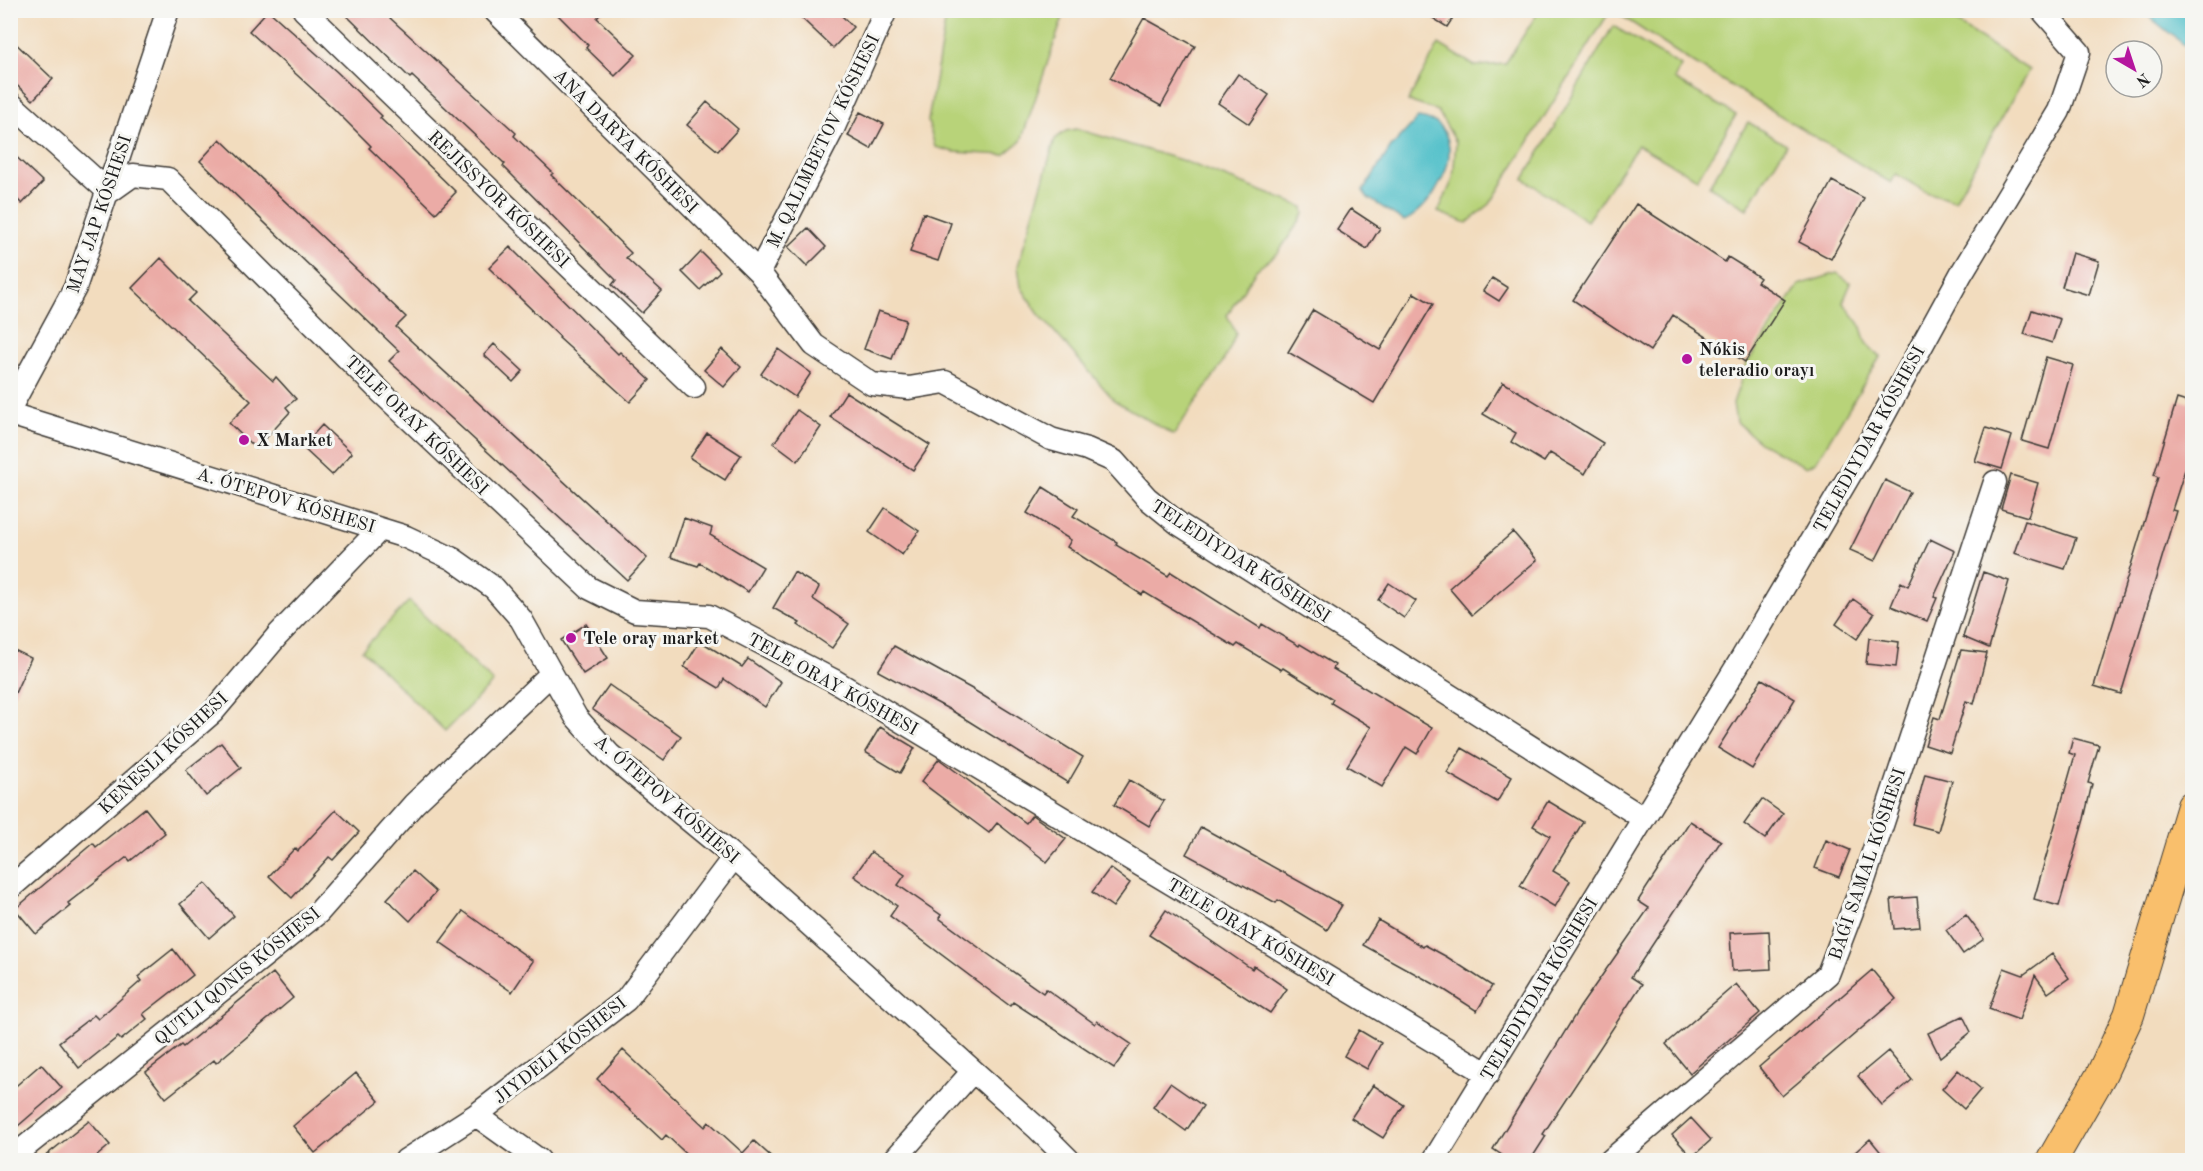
<svg xmlns="http://www.w3.org/2000/svg" width="2203" height="1171" viewBox="0 0 2203 1171" font-family="'Old Standard TT',serif">
<style>
.green{fill:#b8d379;stroke:#6a784a;stroke-width:1.5}
.water{fill:#54c1ca;stroke:#386e73;stroke-width:1.5}
.building{fill:#ebaba6}
.lines{fill:none;stroke-linecap:round;stroke-linejoin:round}
.minor-casing{stroke:#3c3934;stroke-width:25}
.major-casing{stroke:#3c3934;stroke-width:32}
.minor{stroke:#fff;stroke-width:22}
.major{stroke:#f9bf6c;stroke-width:30}
.poi-dot{fill:#b5179e;stroke:#f6f6f2;stroke-width:2}
.labels{text-anchor:middle;stroke-width:6;stroke-linejoin:round;paint-order:stroke}
.street-label{font-size:18px;fill:#1c1c1c;stroke:#f6f6f2}
.poi-label{font-size:18px;font-weight:bold;fill:#1c1c1c;stroke:#f6f6f2;text-anchor:start}
</style>
<rect width="100%" height="100%" fill="#f6f6f2"/>
<filter id="ink" filterUnits="userSpaceOnUse"><feTurbulence type="fractalNoise" baseFrequency=".0167" numOctaves="2"/><feDisplacementMap in="SourceGraphic" scale="12" xChannelSelector="R" yChannelSelector="G"/><feConvolveMatrix kernelMatrix="1 2 1 2 8 2 1 2 1" color-interpolation-filters="sRGB"/></filter>
<filter id="wash" filterUnits="userSpaceOnUse"><feTurbulence type="fractalNoise" baseFrequency=".008" numOctaves="4" result="noise"/><feDisplacementMap in="SourceGraphic" scale="24" xChannelSelector="R" yChannelSelector="G"/><feGaussianBlur stdDeviation="1.35" result="paint"/><feColorMatrix in="noise" values="0 0 0 0 0 0 0 0 0 0 0 0 0 0 0 0 0 1.4 0 .05"/><feComposite in="paint" operator="in"/></filter>
<g filter="url(#wash)">
<rect width="100%" height="100%" fill="#f2dcbe"/>
<path class="green" d="M 947,11 L 1065,11 L 1021,141 L 1004,155 L 954,152 L 935,147 L 928,121 Z
M 1539,11 L 1610,11 L 1490,204 L 1467,223 L 1438,212 L 1453,179 L 1456,142 L 1438,111 L 1408,101 L 1439,44 L 1475,66 L 1505,64 Z
M 1614,11 L 1939,11 L 2029,70 L 1955,200 L 1926,192 L 1896,174 L 1891,183 L 1687,59 Z
M 1613,26 L 1681,66 L 1674,79 L 1736,115 L 1697,179 L 1638,145 L 1587,221 L 1524,179 Z
M 1748,122 L 1786,145 L 1747,209 L 1709,186 Z
M 1077,129 L 1181,160 L 1303,207 L 1304,214 L 1278,253 L 1256,270 L 1227,315 L 1236,333 C 1225,368 1193,402 1174,435 L 1115,401 L 1038,313 L 1021,287 L 1018,266 L 1055,139 L 1066,131 Z
M 1837,273 L 1851,283 L 1843,302 L 1860,324 L 1866,343 L 1880,357 L 1816,462 L 1806,467 L 1761,443 L 1736,422 L 1733,403 L 1747,363 L 1799,285 Z
M 409,601 L 493,682 L 445,731 L 362,650 Z"/>
<path class="water" d="M 2142,11 L 2192,11 L 2192,51 Z
M 1418,118 C 1423,119 1431,120 1436,123 C 1469,147 1433,209 1404,221 L 1368,198 L 1363,191 L 1391,147 Z"/>
<g id="blocks">
<path class="building" d="M 268,10 L 337,72 L 382,116 L 380,118 L 456,192 L 436,213 L 369,148 L 371,146 L 333,108 L 249,31 Z
M 341,10 L 397,10 L 390,18 L 516,133 L 514,136 L 553,173 L 551,175 L 631,253 L 626,258 L 662,291 L 642,313 L 612,285 L 616,280 L 503,166 L 505,164 L 412,76 L 410,78 Z
M 553,10 L 604,10 L 597,18 L 636,55 L 615,76 L 586,48 L 588,45 Z
M 793,10 L 836,10 L 853,27 L 833,48 Z
M 1420,10 L 1458,10 L 1447,27 Z
M 1144,18 L 1195,46 L 1161,106 L 1110,78 Z
M 10,38 L 53,79 L 33,100 L 10,79 Z
M 1238,74 L 1269,95 L 1249,124 L 1218,103 Z
M 707,102 L 738,129 L 718,151 L 687,125 Z
M 860,112 L 884,124 L 871,149 L 848,136 Z
M 220,139 L 406,317 L 396,327 L 647,558 L 627,580 L 389,361 L 399,351 L 200,161 Z
M 10,151 L 43,182 L 22,204 L 10,192 Z
M 1832,181 L 1864,198 L 1831,259 L 1799,242 Z
M 1636,204 L 1725,262 L 1728,257 L 1744,267 L 1760,278 L 1757,282 L 1785,300 L 1745,362 L 1673,315 L 1650,351 L 1573,300 Z
M 1351,209 L 1380,228 L 1367,249 L 1337,230 Z
M 923,213 L 951,223 L 938,261 L 910,252 Z
M 808,228 L 826,247 L 807,266 L 788,247 Z
M 510,247 L 618,354 L 620,352 L 650,380 L 630,402 L 559,338 L 560,337 L 489,268 Z
M 701,252 L 720,271 L 700,290 L 682,272 Z
M 2072,253 L 2099,261 L 2089,295 L 2062,287 Z
M 161,258 L 196,293 L 188,301 L 273,381 L 276,377 L 296,399 L 286,407 L 290,412 L 256,449 L 229,423 L 251,401 L 132,288 Z
M 1492,278 L 1508,288 L 1499,301 L 1483,291 Z
M 1414,293 L 1433,304 L 1374,403 L 1288,352 L 1313,310 L 1380,350 Z
M 2032,310 L 2060,319 L 2052,343 L 2024,334 Z
M 878,311 L 906,320 L 892,359 L 864,349 Z
M 494,344 L 523,371 L 513,382 L 484,355 Z
M 722,349 L 741,367 L 724,387 L 704,370 Z
M 778,349 L 811,373 L 795,397 L 761,374 Z
M 2046,357 L 2073,365 L 2049,449 L 2022,441 Z
M 1503,382 L 1603,443 L 1585,474 L 1550,453 L 1544,462 L 1511,442 L 1516,433 L 1483,414 Z
M 846,392 L 930,445 L 913,470 L 830,417 Z
M 2177,399 L 2193,404 L 2193,445 L 2172,510 L 2176,511 L 2121,694 L 2094,686 L 2158,477 L 2154,475 Z
M 797,410 L 821,427 L 798,461 L 774,443 Z
M 322,425 L 352,453 L 332,475 L 302,447 Z
M 1986,428 L 2012,436 L 2002,469 L 1975,461 Z
M 707,433 L 741,455 L 725,480 L 690,458 Z
M 2011,475 L 2038,483 L 2028,517 L 2001,509 Z
M 1885,480 L 1910,492 L 1875,561 L 1850,550 Z
M 1043,487 L 1078,509 L 1073,516 L 1117,542 L 1116,545 L 1168,576 L 1171,572 L 1260,628 L 1262,624 L 1299,646 L 1300,644 L 1335,665 L 1333,669 L 1432,728 L 1417,754 L 1406,747 L 1382,787 L 1347,766 L 1371,727 L 1331,703 L 1333,699 L 1283,668 L 1281,670 L 1238,644 L 1235,647 L 1144,592 L 1142,595 L 1067,547 L 1071,540 L 1027,513 Z
M 885,508 L 919,531 L 902,555 L 869,532 Z
M 684,518 L 712,528 L 710,535 L 763,567 L 748,592 L 700,563 L 698,566 L 671,557 Z
M 2025,521 L 2076,538 L 2065,569 L 2014,553 Z
M 1513,532 L 1537,560 L 1472,615 L 1449,588 Z
M 1930,539 L 1955,551 L 1934,597 L 1937,598 L 1927,621 L 1891,606 L 1901,582 L 1908,586 Z
M 794,572 L 819,587 L 813,599 L 849,624 L 832,648 L 798,625 L 800,623 L 773,608 Z
M 1983,572 L 2009,581 L 1989,648 L 1963,637 Z
M 1389,583 L 1416,601 L 1404,618 L 1378,600 Z
M 1853,599 L 1874,614 L 1857,639 L 1836,624 Z
M 586,624 L 608,658 L 583,674 L 561,640 Z
M 1869,638 L 1899,642 L 1896,667 L 1866,664 Z
M 700,641 L 742,667 L 748,659 L 781,682 L 765,707 L 724,679 L 719,688 L 684,667 Z
M 894,646 L 972,689 L 1083,757 L 1068,783 L 954,712 L 878,671 Z
M 10,648 L 31,658 L 10,704 Z
M 1961,650 L 1987,653 L 1974,704 L 1966,701 L 1950,753 L 1925,745 L 1934,717 L 1940,719 Z
M 1762,679 L 1795,699 L 1752,769 L 1718,748 Z
M 609,685 L 681,736 L 664,760 L 592,709 Z
M 880,727 L 915,748 L 900,773 L 865,752 Z
M 2073,738 L 2099,745 L 2088,783 L 2092,784 L 2084,819 L 2059,906 L 2034,899 L 2075,755 L 2069,753 Z
M 221,743 L 241,768 L 206,796 L 186,770 Z
M 1462,748 L 1512,777 L 1497,802 L 1447,773 Z
M 939,759 L 1026,823 L 1032,815 L 1066,839 L 1047,862 L 997,823 L 989,833 L 921,782 Z
M 1925,774 L 1952,781 L 1938,831 L 1912,824 Z
M 1129,780 L 1164,801 L 1149,826 L 1114,805 Z
M 1762,799 L 1783,814 L 1765,839 L 1744,824 Z
M 1548,801 L 1583,822 L 1553,871 L 1570,881 L 1555,907 L 1520,886 L 1550,836 L 1533,826 Z
M 145,808 L 165,833 L 130,861 L 127,857 L 68,903 L 70,906 L 36,934 L 15,909 L 93,843 L 96,847 Z
M 336,810 L 359,832 L 333,860 L 329,857 L 292,898 L 269,876 L 295,848 L 298,851 Z
M 1690,821 L 1721,841 L 1631,977 L 1642,984 L 1543,1134 L 1546,1136 L 1530,1161 L 1511,1161 L 1493,1149 L 1580,1007 L 1649,908 L 1638,901 Z
M 1201,827 L 1342,905 L 1327,930 L 1278,900 L 1276,903 L 1186,854 Z
M 1826,840 L 1850,850 L 1839,877 L 1815,868 Z
M 871,852 L 905,875 L 898,885 L 941,915 L 939,918 L 985,952 L 1043,993 L 1046,989 L 1095,1024 L 1097,1021 L 1131,1044 L 1114,1068 L 1013,1002 L 1010,1006 L 890,916 L 897,906 L 854,876 Z
M 1110,868 L 1130,883 L 1113,907 L 1092,892 Z
M 413,871 L 436,892 L 410,921 L 387,899 Z
M 205,883 L 234,916 L 209,938 L 180,904 Z
M 1917,897 L 1920,927 L 1894,929 L 1891,899 Z
M 1166,910 L 1252,969 L 1254,966 L 1287,989 L 1270,1013 L 1149,935 Z
M 463,911 L 533,961 L 512,992 L 440,942 Z
M 1966,915 L 1984,939 L 1963,954 L 1946,930 Z
M 1378,920 L 1423,947 L 1425,945 L 1447,957 L 1492,986 L 1477,1011 L 1443,989 L 1363,945 Z
M 1769,931 L 1771,969 L 1732,971 L 1730,933 Z
M 173,949 L 193,975 L 143,1014 L 147,1019 L 121,1040 L 118,1037 L 79,1068 L 59,1042 L 94,1015 L 98,1019 L 141,981 L 138,977 Z
M 2052,954 L 2069,978 L 2048,993 L 2035,975 L 2019,1020 L 1989,1009 L 2004,968 L 2023,975 Z
M 1872,970 L 1896,999 L 1782,1096 L 1759,1067 Z
M 273,973 L 293,998 L 216,1063 L 214,1060 L 166,1098 L 146,1072 L 181,1045 L 183,1047 Z
M 1736,984 L 1760,1013 L 1690,1073 L 1666,1044 Z
M 1963,1016 L 1971,1032 L 1940,1057 L 1928,1033 Z
M 1359,1030 L 1381,1043 L 1367,1069 L 1344,1056 Z
M 623,1050 L 705,1127 L 709,1122 L 743,1153 L 754,1141 L 776,1161 L 694,1161 L 666,1135 L 662,1140 L 597,1079 Z
M 1888,1051 L 1912,1080 L 1882,1105 L 1858,1076 Z
M 41,1064 L 62,1088 L 18,1126 L 10,1117 L 10,1091 Z
M 1958,1070 L 1981,1089 L 1964,1109 L 1942,1089 Z
M 356,1073 L 379,1101 L 315,1153 L 293,1126 Z
M 1170,1083 L 1203,1106 L 1186,1131 L 1153,1107 Z
M 1373,1085 L 1404,1105 L 1383,1138 L 1351,1118 Z
M 1691,1118 L 1711,1140 L 1692,1157 L 1672,1135 Z
M 89,1121 L 110,1145 L 91,1161 L 39,1161 Z
M 1870,1139 L 1888,1161 L 1845,1161 Z"/>
</g>
</g>
<g filter="url(#ink)">
<use href="#blocks" fill-opacity="0" stroke="#3c3934" stroke-width="1.5"/>
<g class="lines">
<defs>
<path id="minor" d="M 304,10 L 694,387
M 494,10 L 759,272 L 814,345 L 872,384 L 909,388 L 945,382 L 1051,439 L 1087,449 L 1114,461 L 1147,498 L 1179,524 L 1643,818
M 10,103 L 109,192 L 133,175 L 168,179 L 382,393 L 589,588 L 635,611 L 709,616 L 833,680 L 1488,1074
M 759,272 L 833,129 L 886,10
M 10,408 L 75,288 L 168,10
M 10,414 L 406,537 L 453,559 L 494,588 L 521,619 L 576,717 L 610,755 L 734,857 L 1037,1128 L 1069,1160
M 10,888 L 213,712 L 278,635 L 380,529
M 476,1115 L 539,1160
M 10,1159 L 318,913 L 414,804 L 551,674
M 406,1160 L 476,1115 L 626,1000 L 734,857
M 894,1160 L 973,1071
M 1434,1160 L 1742,658 L 1868,444 L 1961,274 L 2059,111 L 2079,52 L 2042,10
M 1611,1160 L 1828,974 L 1864,880 L 1995,482"/>
<path id="major" d="M 2052,1160 L 2101,1075 L 2129,1015 L 2192,806"/>
</defs>
<use href="#minor" class="minor-casing"/>
<use href="#major" class="major-casing"/>
<use href="#minor" class="minor"/>
<use href="#major" class="major"/>
</g>
</g>
<g class="poi-dot">
<circle cx="1687" cy="359" r="6"/>
<circle cx="244" cy="440" r="6"/>
<circle cx="571" cy="638" r="6"/>
</g>
<g class="labels">
<g class="street-label">
<text transform="translate(626 141) rotate(45)" y="6">ANA DARYA KÓSHESI</text>
<text transform="translate(823 141) rotate(-64)" y="6">M. QALIMBETOV KÓSHESI</text>
<text transform="translate(499 199) rotate(44)" y="6">REJISSYOR KÓSHESI</text>
<text transform="translate(99 214) rotate(-71)" y="6">MAY JAP KÓSHESI</text>
<text transform="translate(417 425) rotate(44)" y="6">TELE ORAY KÓSHESI</text>
<text transform="translate(1869 439) rotate(-61)" y="6">TELEDIYDAR KÓSHESI</text>
<text transform="translate(286 500) rotate(17)" y="6">A. ÓTEPOV KÓSHESI</text>
<text transform="translate(1241 561) rotate(33)" y="6">TELEDIYDAR KÓSHESI</text>
<text transform="translate(833 684) rotate(29)" y="6">TELE ORAY KÓSHESI</text>
<text transform="translate(163 753) rotate(-43)" y="6">KEŃESLI KÓSHESI</text>
<text transform="translate(667 799) rotate(41)" y="6">A. ÓTEPOV KÓSHESI</text>
<text transform="translate(1867 864) rotate(-71)" y="6">BAǴI SAMAL KÓSHESI</text>
<text transform="translate(1251 932) rotate(31)" y="6">TELE ORAY KÓSHESI</text>
<text transform="translate(237 976) rotate(-39)" y="6">QUTLI QONIS KÓSHESI</text>
<text transform="translate(1539 989) rotate(-59)" y="6">TELEDIYDAR KÓSHESI</text>
<text transform="translate(560 1050) rotate(-38)" y="6">JIYDELI KÓSHESI</text>
</g>
<g class="poi-label">
<text x="1699" y="355">Nókis<tspan x="1699" dy="21">teleradio orayı</tspan></text>
<text x="256" y="446">X Market</text>
<text x="583" y="644">Tele oray market</text>
</g>
</g>
<rect width="2203" height="1171" fill="none" stroke="#f6f6f2" stroke-width="36"/>
<g transform="translate(2134 69) rotate(141)"><circle r="28" fill="#f6f6f2" stroke="#9f9f9c" stroke-width="1.5"/>
<path d="M0-4.5L10 22L0 15L-10 22Z" fill="#b5179e"/>
<text y="-9" font-size="16" font-weight="bold" text-anchor="middle" fill="#1c1c1c">N</text>
</g>
</svg>
